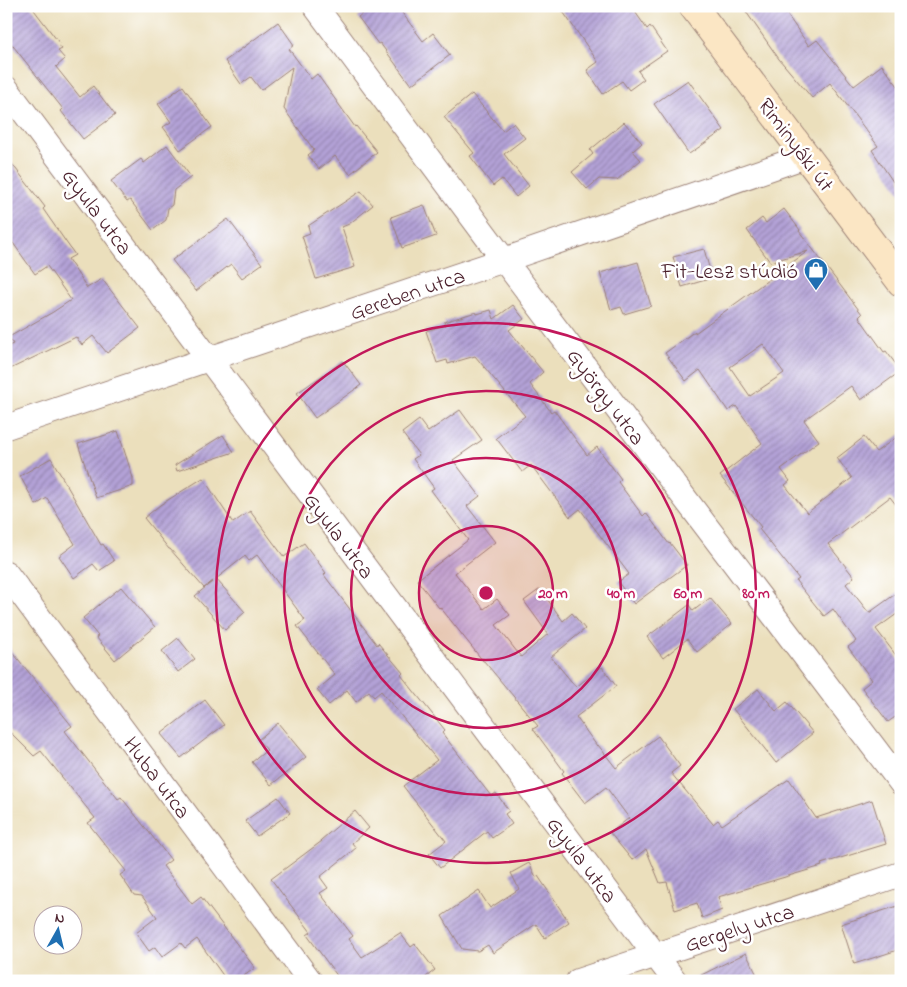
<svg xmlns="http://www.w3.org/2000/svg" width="907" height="987" viewBox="0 0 907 987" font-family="'Indie Flower',sans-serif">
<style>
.building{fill:url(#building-hatch);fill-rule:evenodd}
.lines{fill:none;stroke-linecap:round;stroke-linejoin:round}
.street-casing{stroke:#9a7f74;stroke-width:26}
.secondary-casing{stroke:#9a7f74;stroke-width:30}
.street{stroke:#fff;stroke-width:24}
.secondary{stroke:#fbe6c4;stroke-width:28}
.ring{fill:none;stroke:#c2185b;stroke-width:2.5}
.labels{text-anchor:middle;stroke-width:5;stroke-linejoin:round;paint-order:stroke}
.street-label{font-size:22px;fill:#4a1f2b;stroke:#fff}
.poi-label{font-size:22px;fill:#4a1f2b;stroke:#fff;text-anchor:end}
.centre{fill:#c2185b;stroke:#fff;stroke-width:2.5}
.ring-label{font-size:15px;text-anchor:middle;font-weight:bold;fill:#c2185b;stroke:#fff;stroke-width:5;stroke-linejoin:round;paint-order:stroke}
</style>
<defs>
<pattern id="building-hatch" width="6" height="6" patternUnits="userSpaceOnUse" patternTransform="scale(1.25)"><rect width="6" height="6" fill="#b3a2d7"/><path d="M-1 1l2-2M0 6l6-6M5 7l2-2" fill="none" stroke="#9483af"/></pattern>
</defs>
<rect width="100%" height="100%" fill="#fff"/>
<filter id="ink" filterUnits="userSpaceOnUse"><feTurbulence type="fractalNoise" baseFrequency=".02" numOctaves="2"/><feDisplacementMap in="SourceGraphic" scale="10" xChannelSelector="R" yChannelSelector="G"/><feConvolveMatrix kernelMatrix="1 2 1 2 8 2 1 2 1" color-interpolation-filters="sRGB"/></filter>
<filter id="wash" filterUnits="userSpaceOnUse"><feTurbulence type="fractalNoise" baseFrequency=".0096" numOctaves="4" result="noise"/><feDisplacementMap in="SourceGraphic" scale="20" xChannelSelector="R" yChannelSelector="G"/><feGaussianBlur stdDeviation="1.12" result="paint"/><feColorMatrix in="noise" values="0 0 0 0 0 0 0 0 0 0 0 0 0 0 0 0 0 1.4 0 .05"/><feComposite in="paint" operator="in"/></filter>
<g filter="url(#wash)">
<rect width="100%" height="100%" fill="#ebdfbc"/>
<g id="blocks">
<path class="building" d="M 6,6 L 31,6 L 60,44 L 59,45 L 62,49 L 58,51 L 65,59 L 56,67 L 80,97 L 93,86 L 115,115 L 83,139 L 61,111 L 63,109 L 6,37 Z
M 372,6 L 397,6 L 423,41 L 433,33 L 450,55 L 411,85 L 380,43 L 378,44 L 358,17 Z
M 559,6 L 631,6 L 647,29 L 650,26 L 667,51 L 638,71 L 644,79 L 629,90 L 622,81 L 603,94 L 587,70 L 598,62 Z
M 742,6 L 781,6 L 809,46 L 817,40 L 854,86 L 882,65 L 901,90 L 901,194 L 872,150 L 878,146 L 830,83 L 812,98 L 779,59 Z
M 278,22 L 294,45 L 289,49 L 311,79 L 317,74 L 355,127 L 356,126 L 377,152 L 350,174 L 335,156 L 319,169 L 308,155 L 314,150 L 284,109 L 292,67 L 261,90 L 251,77 L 241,84 L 225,61 Z
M 688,80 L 724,130 L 689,154 L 654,104 Z
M 183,86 L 212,127 L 180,150 L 163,127 L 171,122 L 158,104 Z
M 472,94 L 503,131 L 513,123 L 525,138 L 504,154 L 529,186 L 516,197 L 502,179 L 493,186 L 470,156 L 474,153 L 444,117 Z
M 624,122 L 642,143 L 633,151 L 641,160 L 617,180 L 599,179 L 587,189 L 572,172 L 593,154 L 590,150 Z
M 167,145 L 191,177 L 174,190 L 172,205 L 168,208 L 166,220 L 153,230 L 130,200 L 127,202 L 111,181 L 141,159 L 144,163 Z
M 6,156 L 45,207 L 43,209 L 75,255 L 68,259 L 87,288 L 102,279 L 140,328 L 107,353 L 93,336 L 82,345 L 76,337 L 6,371 L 6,347 L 13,344 L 9,337 L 53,312 L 71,300 L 47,266 L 35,274 L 6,233 Z
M 361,191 L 373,205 L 349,224 L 342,227 L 355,267 L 316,279 L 302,236 L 310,233 L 308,226 Z
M 424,205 L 436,236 L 402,248 L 391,217 Z
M 784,209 L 800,230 L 799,231 L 862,314 L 859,317 L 884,352 L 886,351 L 901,371 L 861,400 L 851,386 L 804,420 L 819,441 L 781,469 L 790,481 L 785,485 L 807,513 L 852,478 L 837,458 L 864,437 L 876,452 L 901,434 L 901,511 L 890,497 L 828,544 L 854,577 L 846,584 L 869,613 L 901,590 L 901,611 L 876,629 L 901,662 L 901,713 L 888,722 L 862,688 L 872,680 L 848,647 L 856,641 L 833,609 L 824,616 L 796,581 L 799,579 L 759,529 L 761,527 L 720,476 L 762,443 L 736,406 L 728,411 L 700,370 L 686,381 L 665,353 L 695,331 L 695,333 L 808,251 L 770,262 L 747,230 L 762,218 L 766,223 ZM 763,344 L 784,373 L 750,396 L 730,367 Z
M 228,219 L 262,264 L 242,278 L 231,264 L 196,291 L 172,260 Z
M 704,249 L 712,278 L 682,287 L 673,257 Z
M 638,262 L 651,306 L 624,314 L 621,307 L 611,310 L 600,273 Z
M 513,305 L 524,319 L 509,330 L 543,372 L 530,384 L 551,412 L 554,410 L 587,455 L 597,447 L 621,479 L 618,482 L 643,516 L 646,513 L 669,544 L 670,543 L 687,565 L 634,604 L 618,582 L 629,574 L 580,509 L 570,517 L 531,465 L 522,472 L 496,438 L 525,416 L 475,356 L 448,364 L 447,360 L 437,363 L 426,331 L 446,325 L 444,322 L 476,312 L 477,314 L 491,310 L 494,319 Z
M 343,361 L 361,385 L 315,418 L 297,393 Z
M 460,410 L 482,440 L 453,460 L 480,496 L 467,506 L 495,542 L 455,573 L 484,609 L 497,599 L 510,615 L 496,625 L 521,657 L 548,634 L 524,601 L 540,589 L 563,621 L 572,613 L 585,629 L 551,657 L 576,687 L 602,667 L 616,686 L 576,717 L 597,746 L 598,745 L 616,768 L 658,736 L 680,766 L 671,773 L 713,824 L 718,820 L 722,825 L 789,779 L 816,818 L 872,800 L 886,844 L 821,864 L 822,866 L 718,897 L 722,910 L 702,918 L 697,903 L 675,910 L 667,882 L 660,883 L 646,849 L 632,860 L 610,833 L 629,818 L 606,787 L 585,803 L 562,773 L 564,771 L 533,729 L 538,726 L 484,661 L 483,661 L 440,607 L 439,608 L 417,580 L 468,540 L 431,490 L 434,488 L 413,459 L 419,455 L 402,433 L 419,420 L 428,432 Z
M 118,431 L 133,478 L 133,486 L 96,498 L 78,444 Z
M 223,435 L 234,452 L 177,471 L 175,465 Z
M 51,458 L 101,545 L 103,544 L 114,561 L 99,571 L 93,564 L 74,578 L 59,556 L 75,544 L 47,498 L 36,505 L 20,476 Z
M 203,478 L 233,523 L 250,511 L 284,557 L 304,543 L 326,573 L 324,575 L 377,645 L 378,643 L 403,673 L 401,675 L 445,730 L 442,733 L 491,796 L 496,793 L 509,811 L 505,814 L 512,824 L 492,838 L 487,831 L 440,868 L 429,854 L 446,841 L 403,786 L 437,760 L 381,691 L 374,697 L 369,691 L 356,702 L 347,690 L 329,705 L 317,690 L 335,675 L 297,626 L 305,620 L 257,555 L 249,561 L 245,556 L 216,579 L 245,612 L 225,630 L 195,596 L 213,581 L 204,588 L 170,549 L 169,549 L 144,518 L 160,505 Z
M 121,587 L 155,627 L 115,660 L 96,637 L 98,636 L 83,618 Z
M 710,598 L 732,624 L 697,652 L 687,639 L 663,658 L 647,637 L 689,605 L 693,611 Z
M 178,638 L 195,659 L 178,672 L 162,651 Z
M 6,644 L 72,726 L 65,731 L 118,799 L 121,797 L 171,860 L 163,866 L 192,904 L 201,897 L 255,968 L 237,981 L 227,981 L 197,939 L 185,948 L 181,943 L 162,957 L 155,947 L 149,951 L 136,933 L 157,917 L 142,896 L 134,895 L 120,875 L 126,871 L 88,823 L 95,818 L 41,751 L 34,756 L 6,728 Z
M 758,689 L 776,711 L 787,702 L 813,733 L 776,763 L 733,709 Z
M 205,700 L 224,725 L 181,758 L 161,734 Z
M 278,723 L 306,757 L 271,785 L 252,762 L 267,750 L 258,740 Z
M 278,797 L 290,813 L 257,836 L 245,821 Z
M 355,811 L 369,828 L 352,843 L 356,848 L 320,877 L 328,888 L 320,893 L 353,936 L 349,939 L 362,957 L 400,933 L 411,947 L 415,944 L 435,970 L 421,981 L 341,981 L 307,935 L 311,932 L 271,879 L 322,841 L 321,840 Z
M 529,863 L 536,877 L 538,876 L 569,922 L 545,938 L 536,924 L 493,953 L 488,945 L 478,951 L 462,949 L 442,916 L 479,891 L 490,908 L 519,889 L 511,873 Z
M 901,905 L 901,949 L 854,964 L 841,924 Z
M 746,953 L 760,981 L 689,981 Z"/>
</g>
</g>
<g filter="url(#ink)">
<use href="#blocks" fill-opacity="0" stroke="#9a7f74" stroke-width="1"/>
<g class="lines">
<defs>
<path id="street" d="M 315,6 L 504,260 L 901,783
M 6,88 L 644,940 L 675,981
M 6,427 L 504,260 L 806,156
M 6,573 L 310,981
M 578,981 L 901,874"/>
<path id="secondary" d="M 693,6 L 901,282"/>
</defs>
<use href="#street" class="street-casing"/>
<use href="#secondary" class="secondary-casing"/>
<use href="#street" class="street"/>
<use href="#secondary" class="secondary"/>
</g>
</g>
<circle cx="486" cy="593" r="67" fill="#c2185b" fill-opacity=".12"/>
<g class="ring">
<circle cx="486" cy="593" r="67"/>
<circle cx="486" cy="593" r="135"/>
<circle cx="486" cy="593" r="202"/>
<circle cx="486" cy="593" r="270"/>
</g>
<defs>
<symbol id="shop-pin" viewBox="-11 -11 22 30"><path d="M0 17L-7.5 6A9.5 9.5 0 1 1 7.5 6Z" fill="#1f6fb2" stroke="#fff"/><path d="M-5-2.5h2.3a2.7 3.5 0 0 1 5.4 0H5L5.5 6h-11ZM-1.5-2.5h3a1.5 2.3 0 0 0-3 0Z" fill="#fff"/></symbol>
</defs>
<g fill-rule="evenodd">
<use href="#shop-pin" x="802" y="256" width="28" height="38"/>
</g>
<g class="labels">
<g class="street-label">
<text transform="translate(797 144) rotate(53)" y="8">Riminyáki út</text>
<text transform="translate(98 211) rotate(53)" y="8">Gyula utca</text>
<text transform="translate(407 293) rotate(-19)" y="8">Gereben utca</text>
<text transform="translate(607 396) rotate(53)" y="8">György utca</text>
<text transform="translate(340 535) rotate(53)" y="8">Gyula utca</text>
<text transform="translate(158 777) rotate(53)" y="8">Huba utca</text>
<text transform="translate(583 859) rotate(53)" y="8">Gyula utca</text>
<text transform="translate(739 927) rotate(-18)" y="8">Gergely utca</text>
</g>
<g class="poi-label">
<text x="798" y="278">Fit-Lesz stúdió</text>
</g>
</g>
<circle cx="486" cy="593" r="8" class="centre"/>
<g class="ring-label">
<text x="553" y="598">20 m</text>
<text x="621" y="598">40 m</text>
<text x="688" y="598">60 m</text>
<text x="756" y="598">80 m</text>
</g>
<rect width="907" height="987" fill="none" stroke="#fff" stroke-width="25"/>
<g transform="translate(58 930) rotate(8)"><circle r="24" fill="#ffffff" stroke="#b7a5aa"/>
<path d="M0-4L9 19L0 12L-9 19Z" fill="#1f6fb2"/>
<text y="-8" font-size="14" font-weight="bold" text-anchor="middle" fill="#4a1f2b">N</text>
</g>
</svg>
